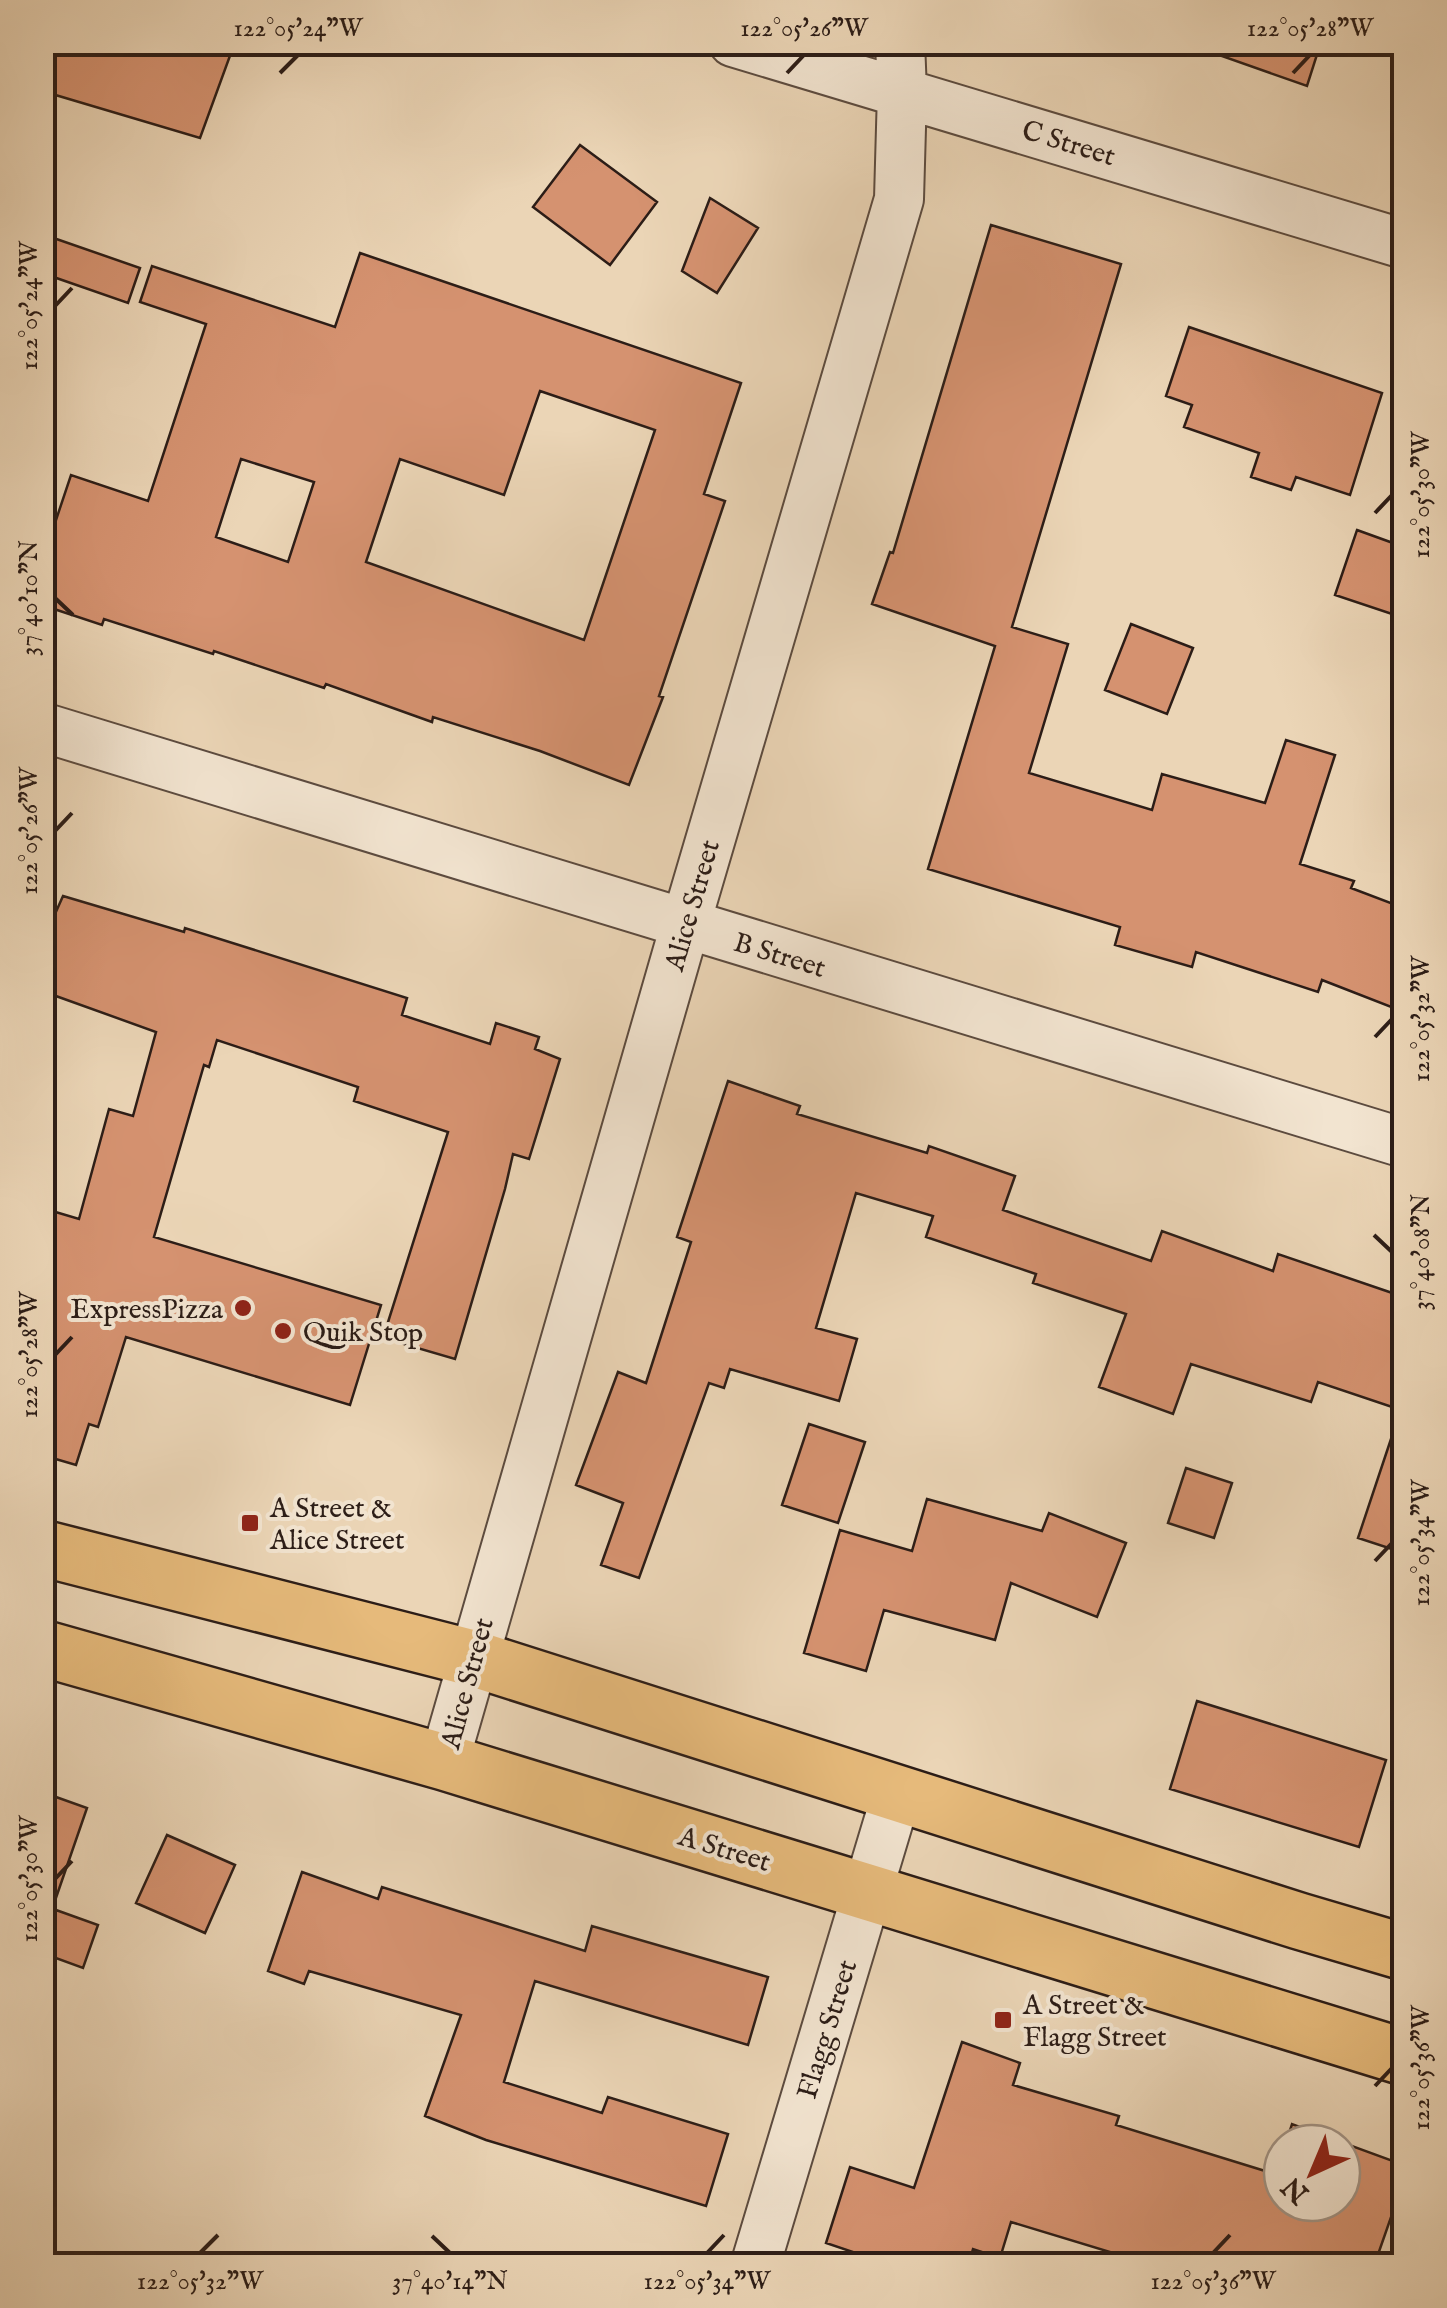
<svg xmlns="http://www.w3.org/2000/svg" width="1447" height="2308" viewBox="0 0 1447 2308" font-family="'IM FELL English',serif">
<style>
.building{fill:#d59270;stroke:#2c1d17;stroke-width:2.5;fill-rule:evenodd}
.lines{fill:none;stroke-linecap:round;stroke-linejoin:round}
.minor-casing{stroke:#5c4b3f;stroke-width:52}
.major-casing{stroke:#2c1d17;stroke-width:60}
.minor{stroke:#f2e4d0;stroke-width:48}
.major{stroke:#e6ba7b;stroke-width:55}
.ticks{fill:none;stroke:#2c1d17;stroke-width:4}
.poi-dot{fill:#8f2418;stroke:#f2e4d0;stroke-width:4}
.labels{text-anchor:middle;stroke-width:8;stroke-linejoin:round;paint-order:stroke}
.street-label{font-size:28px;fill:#2c1d17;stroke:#f2e4d0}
.poi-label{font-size:28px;fill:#2c1d17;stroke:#f2e4d0;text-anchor:start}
.neatline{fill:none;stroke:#2c1d17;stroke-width:4}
.ticks-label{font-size:25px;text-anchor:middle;fill:#2c1d17}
</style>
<rect width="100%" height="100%" fill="#ebd5b6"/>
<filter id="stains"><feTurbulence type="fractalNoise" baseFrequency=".002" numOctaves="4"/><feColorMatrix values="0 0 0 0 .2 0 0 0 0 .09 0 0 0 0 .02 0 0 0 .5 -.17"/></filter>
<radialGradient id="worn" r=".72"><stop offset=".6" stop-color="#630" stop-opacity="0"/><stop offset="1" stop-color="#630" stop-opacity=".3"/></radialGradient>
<path class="building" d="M 42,42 L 235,42 L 200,138 L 42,91 Z
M 1200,42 L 1321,42 L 1307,86 L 1199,48 Z
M 580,145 L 657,202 L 610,265 L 533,207 Z
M 710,198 L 758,228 L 717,293 L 682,271 Z
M 991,225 L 1121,264 L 1012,627 L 1068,644 L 1029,773 L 1152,810 L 1162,774 L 1265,803 L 1286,740 L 1335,755 L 1300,864 L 1354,881 L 1351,888 L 1404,908 L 1404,1012 L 1322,980 L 1318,992 L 1196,952 L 1192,967 L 1115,945 L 1120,927 L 928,869 L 995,646 L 872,604 L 890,552 L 893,553 Z
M 42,234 L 140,268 L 128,303 L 42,273 Z
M 360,253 L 741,383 L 704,494 L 725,501 L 659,696 L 663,697 L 629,785 L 540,751 L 433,717 L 432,722 L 326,684 L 324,688 L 214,651 L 213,654 L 104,619 L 102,625 L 42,605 L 42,562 L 71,475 L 148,501 L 206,324 L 140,302 L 152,266 L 335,327 ZM 540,391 L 655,430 L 584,640 L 366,562 L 400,459 L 504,495 ZM 241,459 L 314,482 L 288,562 L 216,537 Z
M 1189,327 L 1382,393 L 1350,495 L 1296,477 L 1291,490 L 1251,477 L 1259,453 L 1184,427 L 1192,405 L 1166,396 Z
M 1357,530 L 1404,547 L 1404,618 L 1335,595 Z
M 1131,624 L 1193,648 L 1167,714 L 1105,690 Z
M 63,896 L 184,932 L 185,928 L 407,998 L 402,1015 L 490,1044 L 496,1023 L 539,1037 L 535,1049 L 560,1059 L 529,1159 L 513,1154 L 505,1189 L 455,1359 L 383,1338 L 448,1132 L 354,1101 L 358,1087 L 217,1040 L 209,1067 L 204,1065 L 154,1237 L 381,1305 L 350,1405 L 126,1337 L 98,1427 L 89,1424 L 76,1465 L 42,1455 L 42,1208 L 79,1219 L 109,1109 L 133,1116 L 156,1032 L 42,991 L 42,910 L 55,914 Z
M 728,1081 L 800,1106 L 797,1114 L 927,1153 L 929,1146 L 1015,1176 L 1003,1210 L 1151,1261 L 1162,1231 L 1273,1271 L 1278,1254 L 1404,1297 L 1404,1411 L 1318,1382 L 1311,1402 L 1191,1364 L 1173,1414 L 1099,1387 L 1126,1314 L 1033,1283 L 1036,1274 L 926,1237 L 933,1216 L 856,1193 L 816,1328 L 857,1339 L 839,1401 L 730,1369 L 724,1388 L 709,1383 L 639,1578 L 601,1565 L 623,1503 L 576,1485 L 618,1372 L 646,1383 L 691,1242 L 677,1237 Z
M 1397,1421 L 1404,1422 L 1404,1553 L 1358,1538 Z
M 809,1424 L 865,1442 L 838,1523 L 782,1505 Z
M 1186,1468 L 1232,1483 L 1214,1538 L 1168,1523 Z
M 927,1499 L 1042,1531 L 1049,1513 L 1126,1543 L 1097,1617 L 1011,1583 L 995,1640 L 884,1610 L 866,1671 L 804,1653 L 840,1530 L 912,1551 Z
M 1197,1701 L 1386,1760 L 1359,1847 L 1170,1789 Z
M 42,1792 L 87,1808 L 49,1918 L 42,1917 Z
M 167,1835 L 235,1865 L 205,1933 L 136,1903 Z
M 302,1872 L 378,1899 L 382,1887 L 585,1951 L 592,1926 L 768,1977 L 748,2045 L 535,1981 L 504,2082 L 602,2113 L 608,2097 L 728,2134 L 706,2206 L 486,2140 L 425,2116 L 461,2015 L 309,1971 L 304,1984 L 268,1971 Z
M 56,1910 L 98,1925 L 83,1968 L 42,1953 Z
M 962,2042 L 1020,2063 L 1013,2085 L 1119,2116 L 1116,2125 L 1275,2174 L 1282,2153 L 1282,2203 L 1342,2203 L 1342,2143 L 1286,2143 L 1292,2124 L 1404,2165 L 1404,2180 L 1374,2266 L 1156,2266 L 1011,2222 L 1000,2258 L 973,2249 L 968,2266 L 856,2266 L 859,2254 L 826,2243 L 850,2167 L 914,2188 Z"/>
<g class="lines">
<defs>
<path id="minor" d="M 733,42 L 1404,244
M 42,727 L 1404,1143
M 444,1762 L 685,926 L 899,199 L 902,92 L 900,42
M 755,2266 L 897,1793"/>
<path id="major" d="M 42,1548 L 472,1658 L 1299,1921 L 1404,1952
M 42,1648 L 444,1762 L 1404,2057"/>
</defs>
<use href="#minor" class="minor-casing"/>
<use href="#major" class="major-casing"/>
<use href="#minor" class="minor"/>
<use href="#major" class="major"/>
</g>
<path class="ticks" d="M 280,73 L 298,55M 787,73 L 804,55M 1293,73 L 1310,55M 55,306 L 72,288M 1375,513 L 1392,495M 55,598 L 73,615M 55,831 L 72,813M 1375,1037 L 1392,1019M 1374,1235 L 1392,1252M 55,1355 L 72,1337M 1375,1561 L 1392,1543M 55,1879 L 72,1861M 1375,2086 L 1392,2068M 432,2236 L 450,2253M 200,2253 L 218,2235M 707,2253 L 724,2235M 1213,2253 L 1230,2235"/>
<g class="poi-dot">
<circle cx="243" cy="1308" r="10"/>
<circle cx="283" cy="1331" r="10"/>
<rect x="240" y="1513" width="20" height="20" rx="5"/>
<rect x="993" y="2010" width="20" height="20" rx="5"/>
</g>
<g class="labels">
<g class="street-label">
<text transform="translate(1069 142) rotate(17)" y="10">C Street</text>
<text transform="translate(691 905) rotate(-74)" y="10">Alice Street</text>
<text transform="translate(780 954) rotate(17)" y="10">B Street</text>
<text transform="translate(466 1683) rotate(-75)" y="10">Alice Street</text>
<text transform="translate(725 1848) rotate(17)" y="10">A Street</text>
<text transform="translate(826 2029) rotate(-73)" y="10">Flagg Street</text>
</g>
<g class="poi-label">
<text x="223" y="1318" text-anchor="end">ExpressPizza</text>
<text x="303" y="1341">Quik Stop</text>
<text x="270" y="1517">A Street &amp;<tspan x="270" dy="32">Alice Street</tspan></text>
<text x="1023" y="2014">A Street &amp;<tspan x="1023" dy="32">Flagg Street</tspan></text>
</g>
</g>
<rect width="1447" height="2308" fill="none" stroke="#ebd5b6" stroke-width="110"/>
<g transform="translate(1312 2173) rotate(224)"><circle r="48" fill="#f2e4d0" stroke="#a39486" stroke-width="2.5"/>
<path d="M0-8L18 38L0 25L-18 38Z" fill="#8f2418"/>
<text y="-15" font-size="28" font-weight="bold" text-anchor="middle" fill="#2c1d17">N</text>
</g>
<rect x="55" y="55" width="1337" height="2198" class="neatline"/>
<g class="ticks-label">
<text x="298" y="36">122°05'24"W</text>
<text x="804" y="36">122°05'26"W</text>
<text x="1310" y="36">122°05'28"W</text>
<text transform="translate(28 306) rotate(-90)" y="9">122°05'24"W</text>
<text transform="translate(1420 495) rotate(-90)" y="9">122°05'30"W</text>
<text transform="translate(28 598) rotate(-90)" y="9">37°40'10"N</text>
<text transform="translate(28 831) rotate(-90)" y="9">122°05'26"W</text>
<text transform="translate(1420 1019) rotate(-90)" y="9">122°05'32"W</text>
<text transform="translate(1420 1252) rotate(-90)" y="9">37°40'08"N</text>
<text transform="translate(28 1355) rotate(-90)" y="9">122°05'28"W</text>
<text transform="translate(1420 1543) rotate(-90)" y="9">122°05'34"W</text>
<text transform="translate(28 1879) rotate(-90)" y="9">122°05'30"W</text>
<text transform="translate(1420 2068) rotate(-90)" y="9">122°05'36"W</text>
<text x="200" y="2289">122°05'32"W</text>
<text x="450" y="2289">37°40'14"N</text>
<text x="707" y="2289">122°05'34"W</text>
<text x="1213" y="2289">122°05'36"W</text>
</g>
<rect width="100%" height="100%" filter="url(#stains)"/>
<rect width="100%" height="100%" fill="url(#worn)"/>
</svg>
